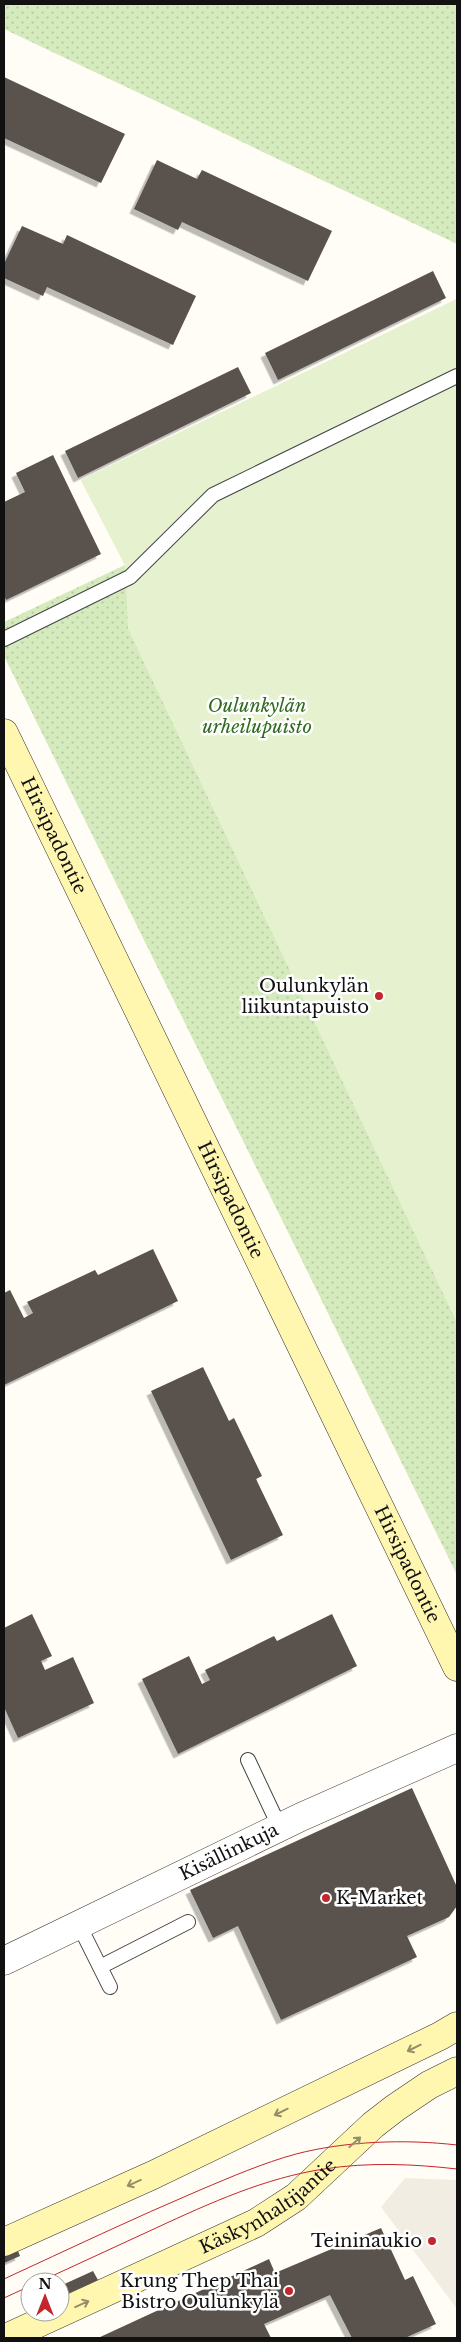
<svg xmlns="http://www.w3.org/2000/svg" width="461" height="2342" viewBox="0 0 461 2342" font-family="'Libre Baskerville',serif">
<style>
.park{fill:url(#park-dots)}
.pitch{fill:#e6f2cf}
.plaza{fill:#f1ede2}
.building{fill:#5a524d;filter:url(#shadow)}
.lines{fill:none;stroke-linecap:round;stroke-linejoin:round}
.lane-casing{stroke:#444;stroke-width:16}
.street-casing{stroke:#444;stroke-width:29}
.secondary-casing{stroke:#333;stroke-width:29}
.lane{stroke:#fff;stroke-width:14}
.street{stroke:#fff;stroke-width:28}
.secondary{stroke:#fff6b0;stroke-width:28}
.tram{stroke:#c4262e;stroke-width:1}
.oneway{stroke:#948f68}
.poi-dot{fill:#c4262e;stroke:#fff;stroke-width:2}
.labels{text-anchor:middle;stroke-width:5;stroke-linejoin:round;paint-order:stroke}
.park-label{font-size:18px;font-style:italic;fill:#2f6b1f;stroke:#fff}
.street-label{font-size:18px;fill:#111;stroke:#fff}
.poi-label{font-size:18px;fill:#111;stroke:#fff;text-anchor:end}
</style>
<defs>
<pattern id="park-dots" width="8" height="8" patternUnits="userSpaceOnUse" patternTransform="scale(1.25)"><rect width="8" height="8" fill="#d5ebbd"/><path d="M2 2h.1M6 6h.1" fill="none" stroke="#b6c8a1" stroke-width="1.8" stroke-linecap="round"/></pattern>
<filter id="shadow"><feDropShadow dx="-4.5" dy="4.5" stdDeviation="0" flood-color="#0004"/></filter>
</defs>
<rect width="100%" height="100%" fill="#fffdf5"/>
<path class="park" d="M 4,4 L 457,4 L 457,244 L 4,29 Z
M 457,299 L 457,1575 L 4,656 L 4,622 L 125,565 L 81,480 Z"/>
<path class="pitch" d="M 457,299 L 457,1323 L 128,629 L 125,565 L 81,480 Z"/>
<path class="plaza" d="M 405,2178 L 457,2180 L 457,2309 L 381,2207 Z"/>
<path class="building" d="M 4,77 L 125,134 L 101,183 L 4,138 Z
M 157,160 L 197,179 L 202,170 L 332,231 L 308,281 L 182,222 L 178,230 L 134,209 Z
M 22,226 L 63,244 L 67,235 L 196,296 L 173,345 L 47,287 L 43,296 L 4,278 L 4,264 Z
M 433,271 L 446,298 L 278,380 L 265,353 Z
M 238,367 L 251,393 L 78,478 L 65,451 Z
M 53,455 L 101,554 L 6,600 L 4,595 L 4,502 L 25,492 L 16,473 Z
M 153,1249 L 178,1301 L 4,1385 L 4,1293 L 10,1290 L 24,1318 L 33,1313 L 27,1302 L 95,1270 L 98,1275 Z
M 203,1367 L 229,1421 L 234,1418 L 262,1476 L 256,1479 L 283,1535 L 231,1560 L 151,1391 Z
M 32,1614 L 52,1656 L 41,1661 L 45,1670 L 73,1657 L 94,1703 L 18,1738 L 4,1707 L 4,1628 Z
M 332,1614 L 357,1666 L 178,1754 L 142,1679 L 189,1656 L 202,1684 L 210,1680 L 205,1670 L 274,1636 L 277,1641 Z
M 412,1788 L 457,1887 L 457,1906 L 449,1917 L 407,1936 L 417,1957 L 281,2020 L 238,1926 L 213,1938 L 190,1890 Z
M 381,2228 L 405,2280 L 413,2276 L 436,2324 L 405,2338 L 352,2338 L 330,2295 L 264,2324 L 271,2338 L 98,2338 L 269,2259 L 275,2273 Z
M 16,2246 L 20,2256 L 4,2263 L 4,2252 Z
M 93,2271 L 98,2280 L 60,2297 L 60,2286 Z"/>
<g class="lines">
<defs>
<path id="lane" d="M 4,639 L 130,577 L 213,495 L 457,376
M 248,1760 L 280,1828
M 79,1925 L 110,1987
M 100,1967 L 188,1922"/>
<g id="street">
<path id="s1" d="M 4,1961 L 301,1817 L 457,1748"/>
</g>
<g id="secondary">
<path id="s2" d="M 4,733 L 457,1667"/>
<path d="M 4,2242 L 153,2175 L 440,2036 L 457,2026"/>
<path id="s3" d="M 6,2338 L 256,2223 L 296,2197 L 373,2125 L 395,2108 L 429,2085 L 457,2071"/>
</g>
</defs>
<use href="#lane" class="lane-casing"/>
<use href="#street" class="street-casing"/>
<use href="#secondary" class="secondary-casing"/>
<use href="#lane" class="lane"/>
<use href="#street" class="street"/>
<use href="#secondary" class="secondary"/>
<path class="tram" d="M 4,2279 C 69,2249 134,2218 200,2190 C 231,2177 263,2163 296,2154 C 346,2141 405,2139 457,2145
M 39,2282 C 78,2264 117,2246 156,2228 C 210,2203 265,2178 324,2169 C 368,2162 414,2164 457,2169
M 4,2298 L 30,2286"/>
</g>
<defs><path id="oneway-shaft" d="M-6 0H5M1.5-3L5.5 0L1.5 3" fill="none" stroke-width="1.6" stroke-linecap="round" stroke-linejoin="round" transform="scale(1.25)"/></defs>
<g class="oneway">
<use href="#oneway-shaft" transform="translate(414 2048) rotate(154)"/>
<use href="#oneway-shaft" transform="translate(281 2112) rotate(154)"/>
<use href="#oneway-shaft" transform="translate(355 2142) rotate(-42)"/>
<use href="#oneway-shaft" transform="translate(134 2183) rotate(156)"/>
<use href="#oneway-shaft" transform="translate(82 2304) rotate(-24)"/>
</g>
<g class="poi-dot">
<circle cx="379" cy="996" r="5"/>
<circle cx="326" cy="1898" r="5"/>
<circle cx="432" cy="2241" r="5"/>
<circle cx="289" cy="2291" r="5"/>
</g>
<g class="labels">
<g class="park-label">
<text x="257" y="712">Oulunkylän<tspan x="257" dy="21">urheilupuisto</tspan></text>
</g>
<g class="street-label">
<text dy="6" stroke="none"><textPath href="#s2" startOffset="114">Hirsipadontie</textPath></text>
<text dy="6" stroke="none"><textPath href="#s2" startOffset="519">Hirsipadontie</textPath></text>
<text dy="6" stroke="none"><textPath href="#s2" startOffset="924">Hirsipadontie</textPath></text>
<text dy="6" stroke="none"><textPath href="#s1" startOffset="250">Kisällinkuja</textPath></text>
<text dy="6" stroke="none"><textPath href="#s3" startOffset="294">Käskynhaltijantie</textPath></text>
</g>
<g class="poi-label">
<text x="369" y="992">Oulunkylän<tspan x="369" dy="21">liikuntapuisto</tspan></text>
<text x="336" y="1904" text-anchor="start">K-Market</text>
<text x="422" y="2247">Teininaukio</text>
<text x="279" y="2287">Krung Thep Thai<tspan x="279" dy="21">Bistro Oulunkylä</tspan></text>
</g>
</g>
<rect width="461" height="2342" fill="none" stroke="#111111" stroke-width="10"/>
<g transform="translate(45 2297)"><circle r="24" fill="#ffffff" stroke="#a0a0a0"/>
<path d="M0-4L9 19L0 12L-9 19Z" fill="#c4262e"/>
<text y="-8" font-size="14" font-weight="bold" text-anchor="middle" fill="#111111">N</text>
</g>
</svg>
